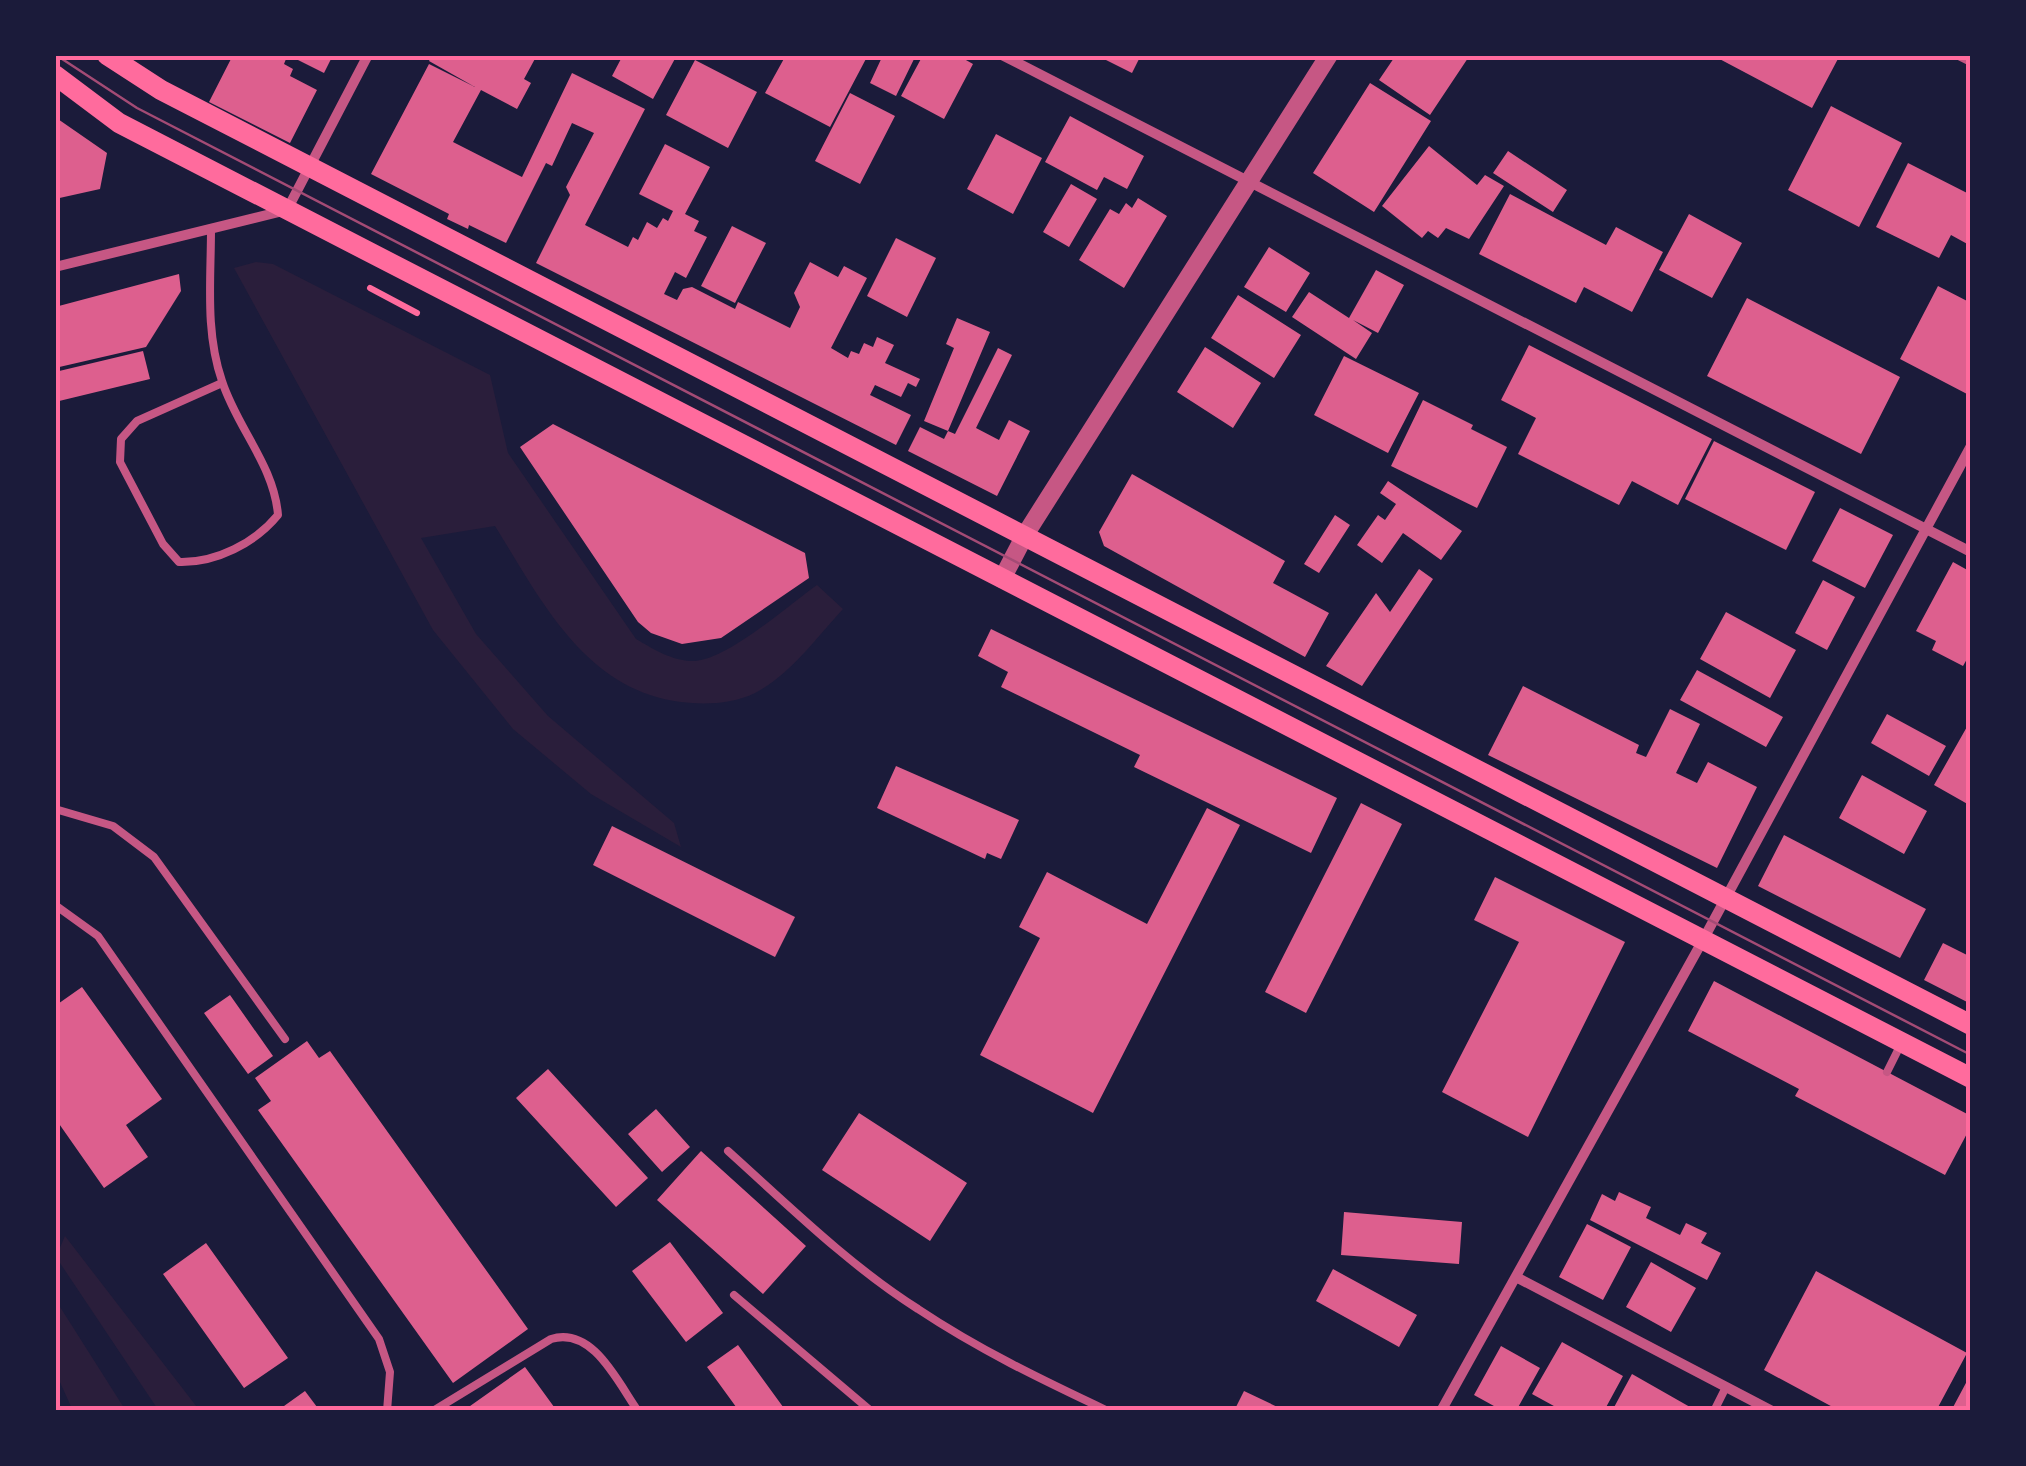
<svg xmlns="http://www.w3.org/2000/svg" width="2026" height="1466" viewBox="0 0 2026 1466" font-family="'DejaVu Sans',sans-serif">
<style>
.green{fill:#2a1e3b}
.building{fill:#dd5f8e}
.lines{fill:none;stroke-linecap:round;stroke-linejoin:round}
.path{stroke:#ff6b9d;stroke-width:6}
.service{stroke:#c65784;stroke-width:8}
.minor{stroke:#c65784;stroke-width:10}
.tertiary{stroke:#c65784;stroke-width:18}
.secondary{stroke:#ff6b9d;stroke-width:20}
.tram{stroke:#a44b75;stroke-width:2.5}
.neatline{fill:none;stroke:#ff6b9d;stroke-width:4}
</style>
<rect width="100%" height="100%" fill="#1b1b3a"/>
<path class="green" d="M 256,262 L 273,264 L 490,375 L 508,453 L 636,639 C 653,649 674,662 695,661 C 728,659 789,605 817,585 L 843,609 C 817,637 790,675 755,693 C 733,704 704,705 681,702 C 585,690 541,600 495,526 L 421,538 L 476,634 L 548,716 L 674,823 L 681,847 L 591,794 L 513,729 L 433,630 L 234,268 Z
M 65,1236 L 200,1411 L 159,1411 L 56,1257 Z
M 55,1299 L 126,1411 L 73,1411 L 55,1371 Z"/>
<path class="building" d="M 233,55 L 279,55 L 286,59 L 284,64 L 293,69 L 290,76 L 317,90 L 290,143 L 209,102 Z
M 288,55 L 333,55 L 324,73 Z
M 432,55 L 537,55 L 524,79 L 531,83 L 517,109 L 481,90 L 453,142 L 522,177 L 572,73 L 645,109 L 585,225 L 628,247 L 633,237 L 638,240 L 647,222 L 657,228 L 663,218 L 668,221 L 673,211 L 639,194 L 665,144 L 710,167 L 685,214 L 699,221 L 694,231 L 707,237 L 686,278 L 675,272 L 664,294 L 677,300 L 683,289 L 692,287 L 735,309 L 738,302 L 790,328 L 800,307 L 794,293 L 810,262 L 838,277 L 844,266 L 867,278 L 831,348 L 848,358 L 851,351 L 859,354 L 864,343 L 873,347 L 877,337 L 894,345 L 885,363 L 920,379 L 916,387 L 908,383 L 901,397 L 875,385 L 870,395 L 911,415 L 896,445 L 536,263 L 570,195 L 566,187 L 594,133 L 572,123 L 552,166 L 546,163 L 506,243 L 469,225 L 468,229 L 447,219 L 449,214 L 371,174 L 429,64 L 475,87 L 429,61 Z
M 623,55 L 677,55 L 653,99 L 612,76 Z
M 786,55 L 868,55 L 830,127 L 765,93 Z
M 883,55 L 915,57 L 896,96 L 870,83 Z
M 923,55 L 957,55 L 973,64 L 944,119 L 901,96 Z
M 1104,55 L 1141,55 L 1132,73 L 1102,58 Z
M 1396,55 L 1470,55 L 1430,115 L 1379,80 Z
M 1712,55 L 1840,55 L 1812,108 Z
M 695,60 L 757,92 L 728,148 L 666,115 Z
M 1370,83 L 1431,121 L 1374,212 L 1313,173 Z
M 850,93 L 895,116 L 860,184 L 815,161 Z
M 1831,106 L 1902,143 L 1859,227 L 1788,190 Z
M 1070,116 L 1144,156 L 1127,189 L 1104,177 L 1097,190 L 1045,162 Z
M 55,117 L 107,153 L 100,189 L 55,199 Z
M 996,134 L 1042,158 L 1013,214 L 967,189 Z
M 1429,146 L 1477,185 L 1485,175 L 1504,186 L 1469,239 L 1446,228 L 1438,238 L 1428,231 L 1422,238 L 1382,206 Z
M 1508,151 L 1567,190 L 1553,212 L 1493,173 Z
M 1908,163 L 1971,195 L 1971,246 L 1951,235 L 1939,258 L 1876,227 Z
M 1071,184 L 1097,199 L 1069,247 L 1043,232 Z
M 1510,194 L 1606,245 L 1616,227 L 1663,252 L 1632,312 L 1584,287 L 1576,303 L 1479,254 Z
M 1138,198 L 1167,216 L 1124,288 L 1079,260 L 1110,209 L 1119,214 L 1126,203 L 1132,208 Z
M 1689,214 L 1742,243 L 1712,298 L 1659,270 Z
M 732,226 L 766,243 L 735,303 L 701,286 Z
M 896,238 L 936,258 L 907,317 L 867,296 Z
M 1269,247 L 1310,273 L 1286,312 L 1244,287 Z
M 1376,270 L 1404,285 L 1378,333 L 1353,320 L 1372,333 L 1356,359 L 1292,317 L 1309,292 L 1349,318 Z
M 179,274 L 181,291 L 146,347 L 55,368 L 55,307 Z
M 1938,286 L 1971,303 L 1971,386 L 1967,394 L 1900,359 Z
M 1238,295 L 1301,335 L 1274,378 L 1211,338 Z
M 1747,298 L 1900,377 L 1861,454 L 1707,376 Z
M 957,318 L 990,332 L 948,431 L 924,421 L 954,348 L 946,344 Z
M 1529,345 L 1712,439 L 1678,505 L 1632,481 L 1619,505 L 1518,454 L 1536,418 L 1501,400 Z
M 1205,347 L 1261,383 L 1233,428 L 1177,392 Z
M 998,348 L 1012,355 L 976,428 L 999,440 L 1009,420 L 1030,431 L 997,496 L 908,451 L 920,427 L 944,439 L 948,431 L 955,434 Z
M 143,351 L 150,379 L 55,402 L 55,372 Z
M 1344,356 L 1419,393 L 1388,453 L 1314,415 Z
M 1423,400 L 1473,425 L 1471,429 L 1507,447 L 1477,508 L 1391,466 Z
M 553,424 L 805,553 L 809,578 L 721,638 L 682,644 L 651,633 L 638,622 L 520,447 Z
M 1714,441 L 1815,492 L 1786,550 L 1685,499 Z
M 1132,474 L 1285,561 L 1273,583 L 1329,613 L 1305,657 L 1104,546 L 1099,532 Z
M 1388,481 L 1462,531 L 1441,560 L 1403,533 L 1382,563 L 1357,545 L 1378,515 L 1385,520 L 1396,504 L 1380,493 Z
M 1840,508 L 1893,535 L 1865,588 L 1812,561 Z
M 1335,515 L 1350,525 L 1319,573 L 1304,564 Z
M 1953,562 L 1971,572 L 1971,652 L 1963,666 L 1932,650 L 1936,641 L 1916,631 Z
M 1419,569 L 1433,579 L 1362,686 L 1326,666 L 1376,593 L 1390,612 Z
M 1823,580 L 1855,597 L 1827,650 L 1795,633 Z
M 1726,612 L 1796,650 L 1770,698 L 1700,659 Z
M 991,629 L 1337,798 L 1311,853 L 1134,767 L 1140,755 L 1001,687 L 1008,672 L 978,656 Z
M 1697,670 L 1783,717 L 1766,747 L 1680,700 Z
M 1523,686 L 1639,745 L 1636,753 L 1646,757 L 1670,709 L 1700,724 L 1676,773 L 1697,783 L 1708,762 L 1757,787 L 1717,868 L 1488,755 Z
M 1887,714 L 1946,746 L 1929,776 L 1871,743 Z
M 1968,725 L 1971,727 L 1971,806 L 1934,785 Z
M 896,766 L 1019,820 L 1001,859 L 987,853 L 985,859 L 877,808 Z
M 1862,775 L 1927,811 L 1904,854 L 1839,818 Z
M 1361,803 L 1402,824 L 1306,1013 L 1265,992 Z
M 1207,808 L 1240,825 L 1093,1113 L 980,1055 L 1040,938 L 1019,927 L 1047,872 L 1147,924 Z
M 612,826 L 795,917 L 775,957 L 593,865 Z
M 1784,835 L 1926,909 L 1900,958 L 1758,886 Z
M 1495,877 L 1625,942 L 1528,1137 L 1442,1092 L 1519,942 L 1474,920 Z
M 1943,943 L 1971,957 L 1971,1004 L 1924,980 Z
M 1714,981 L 1971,1116 L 1971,1126 L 1945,1175 L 1795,1096 L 1799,1089 L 1688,1031 Z
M 82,987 L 162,1099 L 126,1125 L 148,1157 L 104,1188 L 55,1118 L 55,1006 Z
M 230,995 L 273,1056 L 248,1074 L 204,1013 Z
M 307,1041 L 319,1058 L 330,1051 L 528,1329 L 453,1383 L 258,1110 L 271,1101 L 255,1078 Z
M 548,1069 L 648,1178 L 616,1207 L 516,1098 Z
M 656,1109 L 690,1147 L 662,1172 L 628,1134 Z
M 859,1113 L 967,1183 L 930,1241 L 822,1170 Z
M 701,1151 L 806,1246 L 763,1294 L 657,1200 Z
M 1619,1192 L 1651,1207 L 1646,1218 L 1680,1235 L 1686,1223 L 1707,1233 L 1701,1243 L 1721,1253 L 1707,1280 L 1590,1220 L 1602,1194 L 1615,1201 Z
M 1344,1212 L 1462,1222 L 1459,1264 L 1341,1255 Z
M 1587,1224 L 1631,1247 L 1603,1300 L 1559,1277 Z
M 670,1242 L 723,1313 L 686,1342 L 632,1271 Z
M 206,1243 L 288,1358 L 244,1388 L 163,1274 Z
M 1651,1262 L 1696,1288 L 1671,1332 L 1626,1307 Z
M 1333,1269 L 1417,1315 L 1399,1347 L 1316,1301 Z
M 1816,1271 L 1967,1353 L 1936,1411 L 1840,1411 L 1764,1370 Z
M 1562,1342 L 1623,1376 L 1604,1411 L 1563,1411 L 1532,1394 Z
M 738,1345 L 786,1411 L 739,1411 L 707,1367 Z
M 1501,1346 L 1540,1368 L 1516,1411 L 1503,1411 L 1474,1395 Z
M 525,1367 L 557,1411 L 463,1411 Z
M 1632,1374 L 1697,1411 L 1612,1411 Z
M 1967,1381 L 1971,1383 L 1971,1411 L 1951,1411 Z
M 305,1391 L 320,1411 L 277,1411 Z
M 1244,1391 L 1286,1411 L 1234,1411 Z"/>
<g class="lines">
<path class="path" d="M 370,288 L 417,313"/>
<path class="service" d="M 211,229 C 211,280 205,332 222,381 C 237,428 274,465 278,515 C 255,543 216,563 179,562 L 163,544 L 120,462 L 121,439 L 137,421 L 222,383
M 55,809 L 113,826 L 154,857 L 285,1039
M 55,905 L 98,936 L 379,1339 L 390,1372 L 387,1411
M 1887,1072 L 1900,1046
M 728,1151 C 788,1205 850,1266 918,1309 C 978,1349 1042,1380 1108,1411
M 734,1295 L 871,1411
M 433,1411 L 551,1339 C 593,1326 618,1383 638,1411
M 1714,1411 L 1726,1387"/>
<path class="minor" d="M 1002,55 L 1971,552
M 1959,55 L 1971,61
M 55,267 L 287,210 L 368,55
M 1516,1277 L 1772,1411
M 1441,1411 L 1703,940 L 1971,446"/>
<path class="tertiary" d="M 1002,579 L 1025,535 L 1329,55"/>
<path class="secondary" d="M 107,55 L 161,90 L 1971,1025
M 55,75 L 119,123 L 1971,1078"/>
<path class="tram" d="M 56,55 L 137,108 L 1971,1055"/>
</g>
<rect width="2026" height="1466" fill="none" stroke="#1b1b3a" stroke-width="115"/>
<rect x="58" y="58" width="1910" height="1350" class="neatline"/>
</svg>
